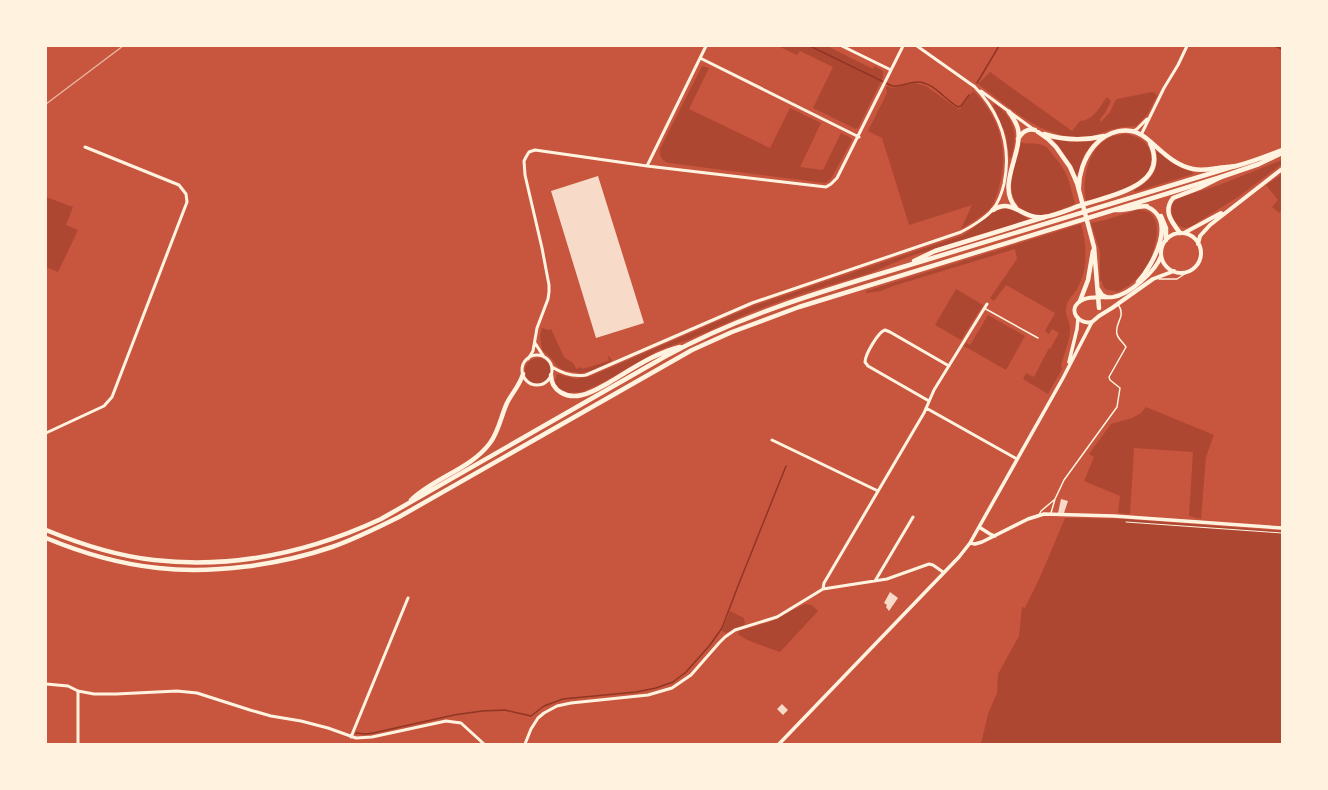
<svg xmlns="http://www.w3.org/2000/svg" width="1328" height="790" viewBox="0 0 1328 790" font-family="Inter,sans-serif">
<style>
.green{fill:#ae4732}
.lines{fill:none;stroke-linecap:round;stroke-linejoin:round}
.stream{stroke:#8f3625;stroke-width:1.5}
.building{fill:#f7dbc8}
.path{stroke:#fff3e0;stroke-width:1}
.service{stroke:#fff3e0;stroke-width:1.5}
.minor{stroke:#fff3e0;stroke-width:3}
.tertiary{stroke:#fff3e0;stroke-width:3.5}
.secondary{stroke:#fff3e0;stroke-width:4}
.primary{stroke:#fff3e0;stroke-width:4.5}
.trunk{stroke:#fff3e0;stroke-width:4.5}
.rail{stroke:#e9b49f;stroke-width:1.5}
</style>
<rect width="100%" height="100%" fill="#c8553d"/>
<path class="green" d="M 778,46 L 827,46 L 873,69 L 874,66 L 883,71 L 883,77 L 858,128 L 856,129 L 813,108 L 833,67 L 800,51 L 797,55 Z
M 702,66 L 709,68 L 689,109 L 770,148 L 790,108 L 821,123 L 800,167 L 823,170 L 841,133 L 851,138 L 852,140 L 831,179 L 825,183 L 669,163 C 662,161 659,157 660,149 Z
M 990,72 L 1072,131 L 1080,121 C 1093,121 1100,106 1107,97 L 1111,101 L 1105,113 L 1100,119 L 1101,122 L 1110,112 L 1115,101 L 1117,99 L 1152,92 L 1155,93 L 1157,96 L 1147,115 L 1136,126 C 1130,127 1123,126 1118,128 C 1106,130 1097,136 1085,137 C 1041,139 1011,108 978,84 Z
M 914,83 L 926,86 L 958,109 L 960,109 L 973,91 C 1000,116 1009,152 999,187 C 997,193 995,202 991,207 C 986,214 969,224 961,229 L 972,205 L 909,225 L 882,138 L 868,131 L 887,93 L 886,88 L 887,86 L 892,88 Z
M 995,104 C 1015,119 1018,134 1011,158 L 1009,157 L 1006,135 L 993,105 Z
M 1126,134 C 1136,136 1146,140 1150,151 C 1160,185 1108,194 1086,201 C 1081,179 1089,145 1113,136 C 1117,135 1122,135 1126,134 Z
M 1053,139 L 1071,142 L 1095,141 L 1085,153 L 1077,176 L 1072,165 Z
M 1020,142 C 1027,145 1035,142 1042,145 C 1047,146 1050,151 1053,155 C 1069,174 1069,181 1075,204 C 1064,208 1051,214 1040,215 C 1034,215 1027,213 1022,209 C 1002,193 1015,163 1020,142 Z
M 1157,151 C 1168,161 1179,168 1193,172 L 1193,174 L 1135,192 L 1134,190 C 1149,183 1160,170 1156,153 Z
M 1282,160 L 1282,164 L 1238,197 L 1190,227 C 1176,231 1170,216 1172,204 L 1178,198 L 1219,185 Z
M 1282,174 L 1282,209 L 1279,213 L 1272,207 L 1278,200 L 1266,185 Z
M 46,197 L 73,207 L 66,225 L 78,230 L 58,272 L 46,267 Z
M 1006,208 L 1017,212 L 1027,218 L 1027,220 L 908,257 L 870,273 L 804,293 L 754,311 L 688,340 L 659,350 L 604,382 L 582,392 L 569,393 L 560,389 L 555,382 L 557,374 L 576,379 L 591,376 L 753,306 L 963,235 C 977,227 990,210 1006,208 Z
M 1137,210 C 1169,208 1155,254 1145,269 C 1138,279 1128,287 1117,292 C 1109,289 1103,292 1102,281 L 1100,281 L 1100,252 L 1091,223 L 1105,220 Z
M 1081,224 C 1087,243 1088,270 1078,287 C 1074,295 1067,299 1066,308 C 1065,315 1069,320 1070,326 C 1071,339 1064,354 1061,365 L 1062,369 L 1048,394 L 1023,379 L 1026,373 L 1034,377 L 1049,348 L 1050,349 L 1059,333 L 1052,329 L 1049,334 L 1045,331 L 1055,313 L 1006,285 L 994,301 L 990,298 L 1017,259 L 1015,249 L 893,286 L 881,291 L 866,293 L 866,291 Z
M 956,289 L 983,305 L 961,340 L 935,325 Z
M 988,315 L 1025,336 L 1006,370 L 964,346 L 966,343 L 970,345 Z
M 542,328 L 548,330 L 551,329 L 564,357 L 574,364 L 576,369 L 581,367 L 582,369 L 609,361 L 608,357 L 609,356 L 612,360 L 612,361 L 591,371 L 580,373 L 563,370 L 557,366 L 552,359 L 542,350 L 540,336 Z
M525 371a13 13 0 1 1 26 0a13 13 0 1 1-26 0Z
M 1146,407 L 1214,435 L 1206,457 L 1201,519 L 1189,516 L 1193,452 L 1134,448 L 1130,514 L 1118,513 L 1120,496 L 1084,481 L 1094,457 L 1089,454 L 1111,424 L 1132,418 L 1141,413 Z
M 1065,518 L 1125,519 L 1282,531 L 1282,744 L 981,744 L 988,714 L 997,693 L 998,674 L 1019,636 L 1022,607 L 1025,608 L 1041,575 Z
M 805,604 L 812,605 L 818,611 L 780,652 L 747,640 L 738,634 L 739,631 L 769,622 Z
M 730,611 L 744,618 L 745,625 L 726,633 L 722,631 Z"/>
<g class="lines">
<path class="stream" d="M 810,46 L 892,86 C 901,87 909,82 917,82 C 934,82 945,100 958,107 L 961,106 L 969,95
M 1275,46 L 1282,49
M 977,83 L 999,46
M 356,733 L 366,734 L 373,733 L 454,715 L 482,711 L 505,710 L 531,716 L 544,706 L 563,699 L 636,692 L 656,688 L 673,682 L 686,672 L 710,645 L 722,628 L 738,586 L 786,466"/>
</g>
<path class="building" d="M 598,176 L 644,323 L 596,338 L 551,191 Z
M 1061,499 L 1068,501 L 1064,513 L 1058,513 Z
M 890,592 L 898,598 L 889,611 L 886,607 L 887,605 L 884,603 Z
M 782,704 L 788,710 L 783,715 L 777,709 Z"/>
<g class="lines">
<path class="path" d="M 1126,522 L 1282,533"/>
<path class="service" d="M 1159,279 L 1177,279 L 1192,269
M 984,308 L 1038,338
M 1051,513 L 1055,499 L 1064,480 L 1117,407 L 1120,388 L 1110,380 L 1109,377 L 1126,347 C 1123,342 1118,339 1117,334 C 1114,322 1127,318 1118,304
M 1039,515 L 1041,511 L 1054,500"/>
<path class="minor" d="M 842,46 L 891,70
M 917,46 L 975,87
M 700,58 L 859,137
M 981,91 L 1033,129
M 1133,131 L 1137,129 L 1147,119
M 1141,135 L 1164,88 L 1178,65 L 1187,46
M 647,166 L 706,46
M 535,343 L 544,357
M522 370a15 15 0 1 1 30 0a15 15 0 1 1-30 0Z
M 528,359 L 533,351 L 537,328 L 548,299 L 549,292 L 549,285 L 542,248 L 525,175 L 524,161 L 526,157 L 529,152 L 535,150 L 647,166 L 826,187 L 831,184 L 837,178 L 903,46
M 552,367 C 563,374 573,377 586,375 L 752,303 L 961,232 C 971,227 987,217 993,209 C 999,202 1002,192 1004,184 C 1012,146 1000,113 974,86
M 929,401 L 868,366 L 865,362 C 865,355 878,332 885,330 L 890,332 L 949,366
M 926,408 L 1017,459
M 46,433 L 104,406 L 112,397 L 187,202 L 186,194 L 179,185 L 85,147
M 772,440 L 878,491
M 875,581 L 913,517
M 823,589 L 824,583 L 924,413 L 934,390 L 987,304
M 46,684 L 68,686 L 78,691 L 78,744
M 78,691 L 94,694 L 116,694 L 177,691 L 197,693 L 250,710 L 271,716 L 301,721 L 328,728 L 356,738 L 372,737 L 446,721 L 461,723 L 484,744
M 351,737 L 408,598
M 525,744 L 531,729 L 538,718 L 544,713 L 557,706 L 571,703 L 648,695 L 672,688 L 691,675 L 719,643 L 725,637 L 735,630 L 777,617 L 823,589 L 887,579 L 929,564 L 933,565 L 943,572"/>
<path class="tertiary" d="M 1069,362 L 1077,329 L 1078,318
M 979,527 L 990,534 L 995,536
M 970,543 L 975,544 L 982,542 L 1028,519 L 1044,514 L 1114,516 L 1282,528
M 779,744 L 959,557 L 970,543 L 1063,378 L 1092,322"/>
<path class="secondary" d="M 1184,233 L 1221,213
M1161 253a20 20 0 1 1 40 0a20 20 0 1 1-40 0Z
M 1198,244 L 1200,236 L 1210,225 L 1282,169
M 1161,256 C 1156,271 1129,295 1113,297 C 1103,298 1087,295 1079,302 C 1068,311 1079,325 1092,322 L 1099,316 L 1112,308 L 1153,279 L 1174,271"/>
<path class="primary" d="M 1009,112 C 1013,117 1016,122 1018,129 C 1023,154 996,185 1016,208
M 1038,132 L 1048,139 L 1056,147 L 1070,167 L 1077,183 L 1094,247 L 1099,308
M 1044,134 C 1063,140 1084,141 1104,136
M 1018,139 C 1022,132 1027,128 1035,130
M 1079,191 C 1078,175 1084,158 1094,146 C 1107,131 1129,124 1146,138 C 1161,150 1173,165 1193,169 C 1202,171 1210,169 1218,168 C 1224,167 1230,167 1236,166 C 1252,162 1267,156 1282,150
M 993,210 C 1013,197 1022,220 1044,217 C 1058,215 1074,207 1088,203 C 1114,195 1170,184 1150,143
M 1180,233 C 1171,221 1163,211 1173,198 L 1199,188 L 1221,177 L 1259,164 L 1282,153
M 1098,289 L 1102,295 L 1106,297
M 1080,301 L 1088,280 L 1093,251"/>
<path class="trunk" d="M 1115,210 C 1127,211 1136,206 1147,206
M 1161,216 L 1166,228 L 1166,240
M 914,261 L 935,251 L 1045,217
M 1138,282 C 1153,265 1179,218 1145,206
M 551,375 C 551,391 567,399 582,395 C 592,393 601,387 610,382 C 632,369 655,353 680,347
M 411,500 C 435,477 471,469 490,443 C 499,431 501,416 507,403 C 512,393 520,385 523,374
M 46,530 C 80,544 117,556 154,560 C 232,569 310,552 381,519 L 666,356 C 748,311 837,287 926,260 C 1029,228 1132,197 1235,166
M 46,538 C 82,553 119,564 158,568 C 214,574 279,565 332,547 C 355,539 377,528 399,517 L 692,350 L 732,332 L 799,307 L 1221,177"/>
<path class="rail" d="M 46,104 L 123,46"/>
</g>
<rect width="1328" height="790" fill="none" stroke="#fff3e0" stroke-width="94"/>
</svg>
